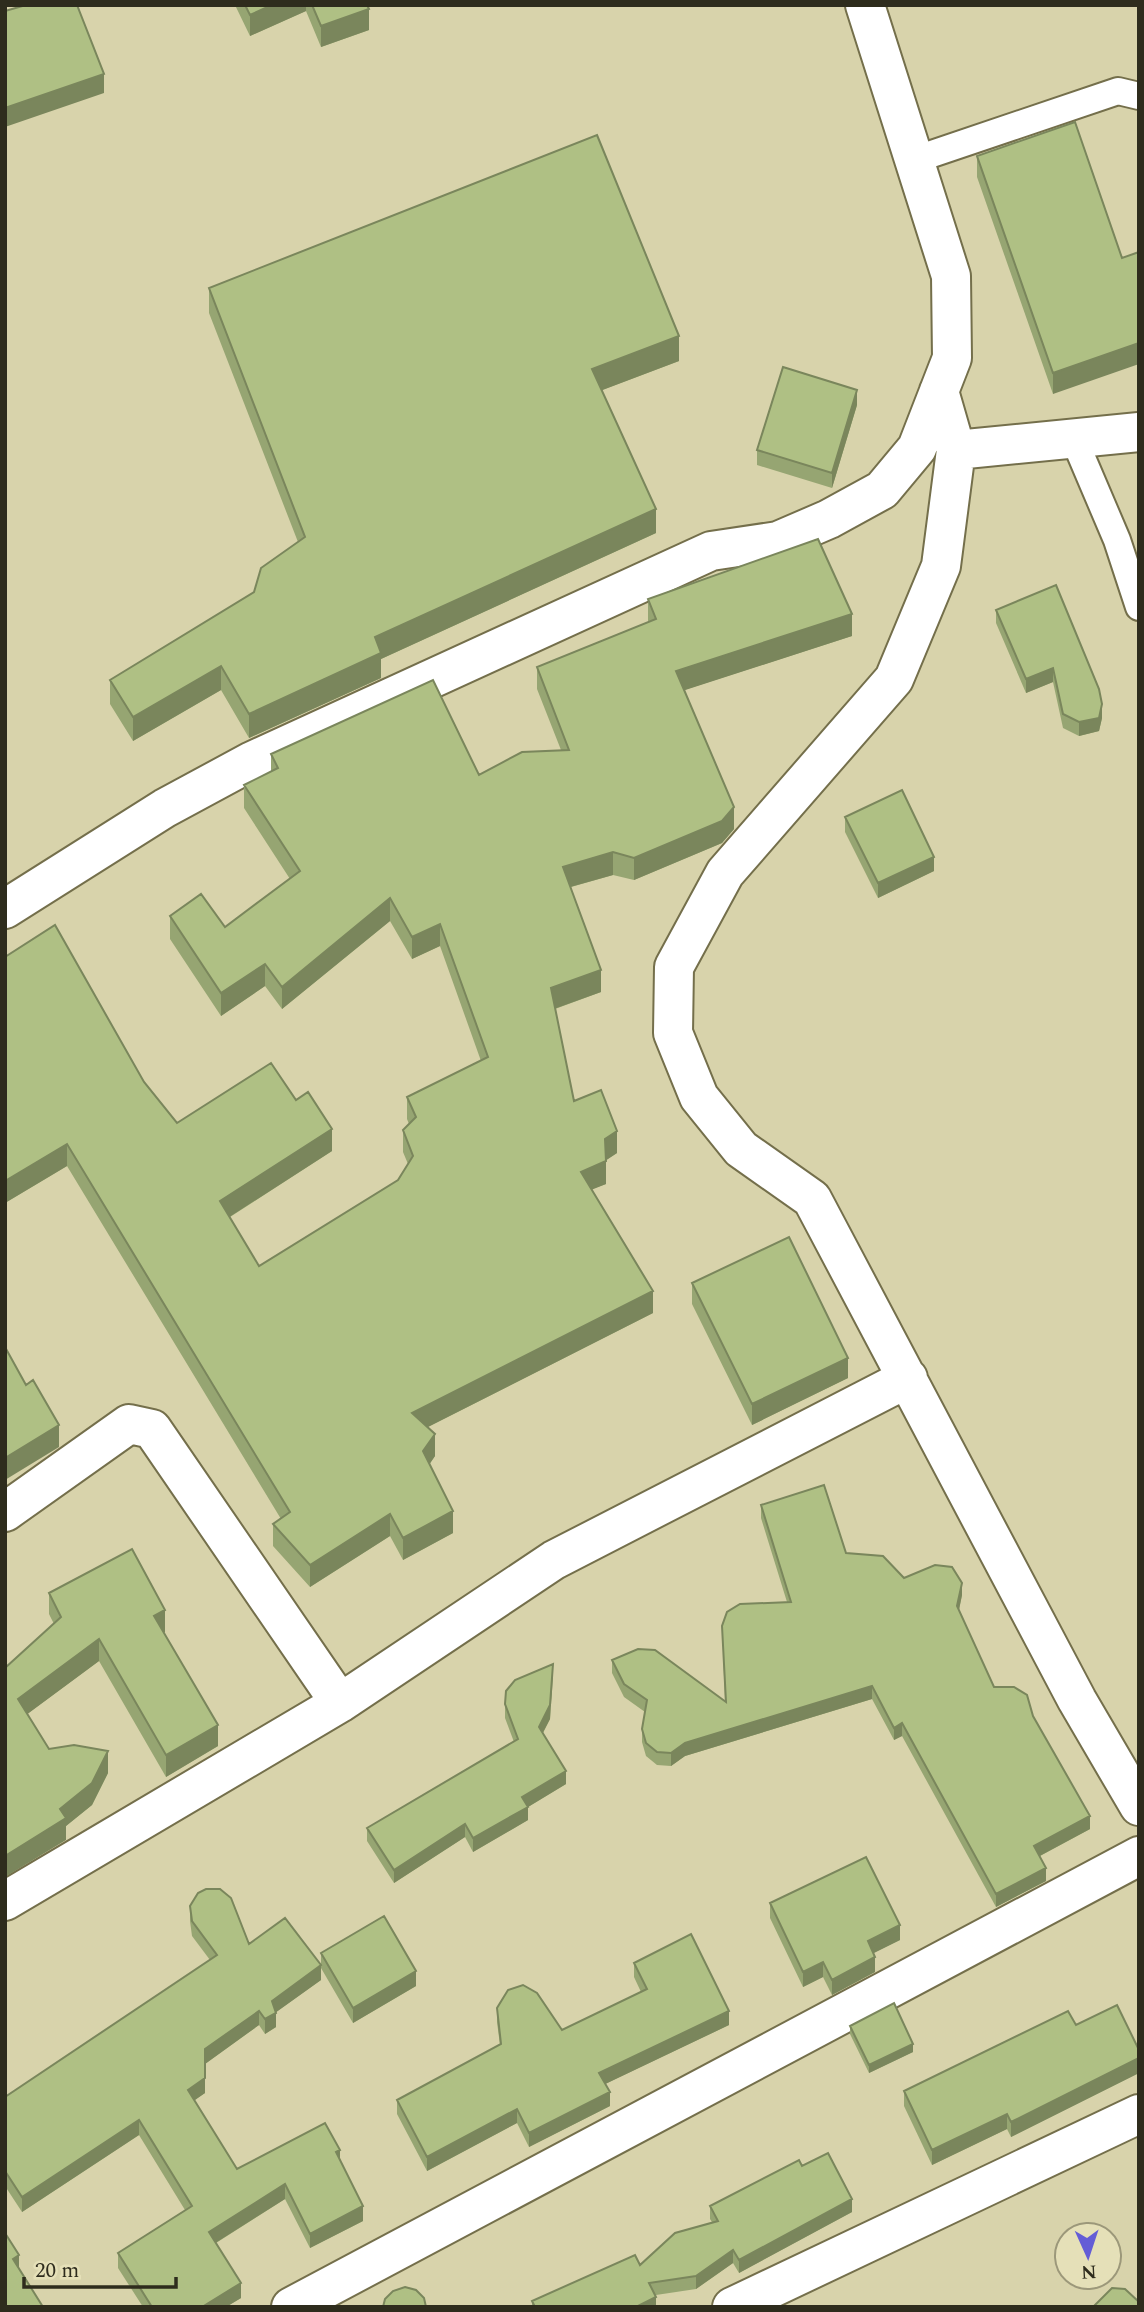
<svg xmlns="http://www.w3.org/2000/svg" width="1144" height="2312" viewBox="0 0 1144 2312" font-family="Spectral,serif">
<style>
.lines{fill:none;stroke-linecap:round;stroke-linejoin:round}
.service-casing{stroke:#746f4b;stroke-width:30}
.minor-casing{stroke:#746f4b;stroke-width:42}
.service{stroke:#fff;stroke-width:26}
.minor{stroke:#fff;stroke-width:38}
.wall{fill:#96a572}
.shaded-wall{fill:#7a865c}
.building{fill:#afc084;stroke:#7a865c;stroke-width:2}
</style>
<rect width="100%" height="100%" fill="#d8d3ab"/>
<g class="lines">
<defs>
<path id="service" d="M 914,160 L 1118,91 L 1139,96
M 1074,439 L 1117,540 L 1139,607"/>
<path id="minor" d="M 939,391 L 956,450 L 941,566 L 894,679 L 725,873 L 674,967 L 673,1033 L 699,1097 L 741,1149 L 812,1199 L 1077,1700 L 1139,1806
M 956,450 L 1139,432
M 5,909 L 165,808 L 252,761 L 711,551 L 778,541 L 829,519 L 882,490 L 917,448 L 952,358 L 951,276 L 865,5
M 5,1512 L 129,1424 L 152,1429 L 340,1703
M 5,1901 L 340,1703 L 554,1560 L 908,1378
M 291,2307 L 1139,1856
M 732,2307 L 1139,2114"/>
</defs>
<use href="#service" class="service-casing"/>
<use href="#minor" class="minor-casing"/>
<use href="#service" class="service"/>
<use href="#minor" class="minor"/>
</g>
<path class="wall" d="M 235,5 L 367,5 L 369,30 L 321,47 L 306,11 L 250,36 Z
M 977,156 L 1122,258 L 1053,394 L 977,177 Z
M 209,288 L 679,361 L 602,390 L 656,533 L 381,659 L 381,678 L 249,738 L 221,690 L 133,741 L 110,704 L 110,680 L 254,592 L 298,542 L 209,313 Z
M 857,405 L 832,488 L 757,465 L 757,450 Z
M 648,599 L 852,636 L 684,690 L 734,829 L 722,843 L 634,880 L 613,875 L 571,887 L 601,992 L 555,1009 L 574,1101 L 617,1153 L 606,1160 L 606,1184 L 592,1189 L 653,1313 L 428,1427 L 435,1456 L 429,1464 L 453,1533 L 403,1560 L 390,1536 L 310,1587 L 273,1546 L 273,1524 L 281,1519 L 67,1166 L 5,1203 L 5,957 L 144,1082 L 177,1123 L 296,1100 L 332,1151 L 230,1217 L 259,1266 L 398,1180 L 408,1164 L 403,1152 L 403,1130 L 409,1124 L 407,1119 L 407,1097 L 481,1061 L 440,946 L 412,959 L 390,921 L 282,1009 L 265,986 L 221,1016 L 170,939 L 170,916 L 225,927 L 290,879 L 244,808 L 244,785 L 271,772 L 271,754 L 479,775 L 561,750 L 537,689 L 537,667 L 648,622 Z
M 996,610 L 1102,718 L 1099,731 L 1079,736 L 1063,728 L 1053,682 L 1026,693 L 996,623 Z
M 845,817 L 934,871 L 878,898 L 845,832 Z
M 692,1283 L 848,1378 L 752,1425 L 692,1304 Z
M 761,1505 L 846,1553 L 904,1578 L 962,1595 L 959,1610 L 994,1687 L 1033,1716 L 1090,1829 L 1040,1856 L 1046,1881 L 996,1907 L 902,1736 L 894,1740 L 872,1699 L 685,1756 L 671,1766 L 657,1765 L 646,1756 L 642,1742 L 642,1729 L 645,1712 L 624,1697 L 612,1673 L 612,1660 L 725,1702 L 722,1626 L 787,1602 L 761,1518 Z
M 49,1593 L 165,1632 L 163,1633 L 218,1746 L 166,1777 L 99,1661 L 27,1714 L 49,1749 L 108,1773 L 92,1805 L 66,1826 L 66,1840 L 5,1668 L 54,1624 L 49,1614 Z
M 553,1677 L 550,1719 L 543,1733 L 566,1784 L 528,1807 L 528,1820 L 473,1852 L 465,1837 L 394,1883 L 367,1841 L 367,1828 L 514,1742 L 505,1718 L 505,1704 Z
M 770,1903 L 900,1940 L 873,1953 L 875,1972 L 832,1995 L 823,1977 L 803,1987 L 770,1918 Z
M 190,1906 L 249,1944 L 321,1980 L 276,2012 L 276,2027 L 265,2034 L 259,2025 L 205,2064 L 205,2093 L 194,2100 L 237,2169 L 340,2161 L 363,2221 L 310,2248 L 285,2199 L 216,2243 L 241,2298 L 226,2307 L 143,2307 L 118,2268 L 118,2253 L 185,2210 L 139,2135 L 22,2212 L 5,2186 L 5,2097 L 210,1960 L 192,1936 L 190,1921 Z
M 321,1953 L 416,1986 L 353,2023 L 321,1968 Z
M 634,1963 L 729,2025 L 605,2084 L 610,2106 L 529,2147 L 517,2123 L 427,2171 L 397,2114 L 397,2100 L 500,2045 L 497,2022 L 497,2008 L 562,2030 L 641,1992 L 634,1977 Z
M 1076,2025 L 1139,2050 L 1139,2073 L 1011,2137 L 1007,2129 L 932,2165 L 904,2106 L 904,2091 Z
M 850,2026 L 913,2052 L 869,2073 L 850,2034 Z
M 802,2166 L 852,2212 L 739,2273 L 733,2263 L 696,2289 L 656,2295 L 656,2307 L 532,2307 L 532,2301 L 640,2265 L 712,2222 L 710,2219 L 710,2206 Z"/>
<path class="shaded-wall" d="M 272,5 L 306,5 L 306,11 L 250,36 L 250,15 Z
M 369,9 L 369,30 L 321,47 L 321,26 Z
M 104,74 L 104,93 L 5,127 L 5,108 Z
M 679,336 L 679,361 L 592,394 L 592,369 Z
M 1139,343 L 1139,364 L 1053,394 L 1053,373 Z
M 857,390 L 857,405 L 832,488 L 832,473 Z
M 656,509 L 656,533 L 381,659 L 381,678 L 249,738 L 249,714 L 375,637 Z
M 852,614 L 852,636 L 676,693 L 676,671 Z
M 221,666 L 221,690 L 133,741 L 133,717 Z
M 1053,668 L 1053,682 L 1026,693 L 1026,679 Z
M 1102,704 L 1102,718 L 1099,731 L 1079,736 L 1079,722 Z
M 734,807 L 734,829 L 722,843 L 634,880 L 634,858 Z
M 613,852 L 613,875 L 563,889 L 563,867 Z
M 934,857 L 934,871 L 878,898 L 878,883 Z
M 390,898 L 390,921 L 282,1009 L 282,987 Z
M 440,924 L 440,946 L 412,959 L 412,937 Z
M 265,964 L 265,986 L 221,1016 L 221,993 Z
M 601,970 L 601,992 L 551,1010 L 551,988 Z
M 332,1129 L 332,1151 L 220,1223 L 220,1201 Z
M 617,1131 L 617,1153 L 605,1161 L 605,1139 Z
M 67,1144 L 67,1166 L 5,1203 L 5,1181 Z
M 606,1161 L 606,1184 L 581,1194 L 581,1172 Z
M 653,1291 L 653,1313 L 412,1435 L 412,1413 Z
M 848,1358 L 848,1378 L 752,1425 L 752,1404 Z
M 59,1425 L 59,1447 L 5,1480 L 5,1458 Z
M 435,1434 L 435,1456 L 423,1474 L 423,1451 Z
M 453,1511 L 453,1533 L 403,1560 L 403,1538 Z
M 390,1514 L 390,1536 L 310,1587 L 310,1565 Z
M 962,1583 L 962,1595 L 957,1619 L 957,1606 Z
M 165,1610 L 165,1632 L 154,1638 L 154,1616 Z
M 99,1639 L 99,1661 L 18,1721 L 18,1699 Z
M 553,1664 L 550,1719 L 539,1740 L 539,1727 Z
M 872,1686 L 872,1699 L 685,1756 L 671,1766 L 671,1753 L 685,1743 Z
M 902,1723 L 902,1736 L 894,1740 L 894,1728 Z
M 218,1725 L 218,1746 L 166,1777 L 166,1755 Z
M 108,1751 L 108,1773 L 92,1805 L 66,1826 L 66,1840 L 5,1877 L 5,1856 L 60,1809 Z
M 566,1771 L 566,1784 L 528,1807 L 528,1820 L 473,1852 L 473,1838 L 522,1797 Z
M 1090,1816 L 1090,1829 L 1034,1859 L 1034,1846 Z
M 465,1824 L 465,1837 L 394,1883 L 394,1870 Z
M 1046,1868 L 1046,1881 L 996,1907 L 996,1894 Z
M 900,1925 L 900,1940 L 868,1956 L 868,1941 Z
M 875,1957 L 875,1972 L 832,1995 L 832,1980 Z
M 823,1962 L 823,1977 L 803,1987 L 803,1972 Z
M 321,1965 L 321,1980 L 275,2013 L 276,2013 L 276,2027 L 265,2034 L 265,2019 L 272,2001 Z
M 416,1971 L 416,1986 L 353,2023 L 353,2008 Z
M 259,2011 L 259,2025 L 205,2064 L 205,2093 L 188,2105 L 188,2090 L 205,2049 Z
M 729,2011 L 729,2025 L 599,2087 L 599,2073 Z
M 913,2044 L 913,2052 L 869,2073 L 869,2065 Z
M 1139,2058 L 1139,2073 L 1011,2137 L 1011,2122 Z
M 610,2092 L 610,2106 L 529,2147 L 529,2133 Z
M 517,2109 L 517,2123 L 427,2171 L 427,2157 Z
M 1007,2114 L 1007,2129 L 932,2165 L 932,2150 Z
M 139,2120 L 139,2135 L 22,2212 L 22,2197 Z
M 340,2150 L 340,2164 L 336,2152 Z
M 285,2184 L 285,2199 L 209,2247 L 209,2232 Z
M 852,2199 L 852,2212 L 739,2273 L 739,2260 Z
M 363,2206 L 363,2221 L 310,2248 L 310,2234 Z
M 733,2250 L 733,2263 L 696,2289 L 696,2276 Z
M 19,2255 L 19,2271 L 13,2259 Z
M 241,2283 L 241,2298 L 226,2307 L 202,2307 Z
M 656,2297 L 656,2307 L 636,2307 Z"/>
<path class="building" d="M 26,5 L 77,5 L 104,74 L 5,108 L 5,11 Z
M 245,5 L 272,5 L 250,15 Z
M 312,5 L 367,5 L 369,9 L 321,26 Z
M 1075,122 L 1122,258 L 1139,252 L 1139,343 L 1053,373 L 977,156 Z
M 597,135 L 679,336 L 592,369 L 656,509 L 375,637 L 381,653 L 249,714 L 221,666 L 133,717 L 110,680 L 254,592 L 261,568 L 305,537 L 209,288 Z
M 783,367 L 857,390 L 832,473 L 757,450 Z
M 818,539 L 852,614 L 676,671 L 734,807 L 722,821 L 634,858 L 613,852 L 563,867 L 601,970 L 551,988 L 574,1101 L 601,1090 L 617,1131 L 605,1139 L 606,1161 L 581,1172 L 653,1291 L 412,1413 L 435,1434 L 423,1451 L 453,1511 L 403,1538 L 390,1514 L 310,1565 L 273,1524 L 290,1512 L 67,1144 L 5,1181 L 5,957 L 55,925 L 144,1082 L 177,1123 L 271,1063 L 296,1100 L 308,1092 L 332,1129 L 220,1201 L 259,1266 L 398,1180 L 413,1156 L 403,1130 L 416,1117 L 407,1097 L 488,1057 L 440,924 L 412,937 L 390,898 L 282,987 L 265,964 L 221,993 L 170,916 L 201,894 L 225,927 L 300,871 L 244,785 L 278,768 L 271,754 L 433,680 L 479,775 L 522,752 L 569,750 L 537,667 L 656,619 L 648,599 Z
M 1056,585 L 1099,689 L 1102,704 L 1099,718 L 1079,722 L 1063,714 L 1053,668 L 1026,679 L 996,610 Z
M 902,790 L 934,857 L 878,883 L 845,817 Z
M 789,1237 L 848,1358 L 752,1404 L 692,1283 Z
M 5,1347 L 26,1385 L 33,1380 L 59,1425 L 5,1458 Z
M 824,1485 L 846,1553 L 883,1556 L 904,1578 L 935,1565 L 952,1567 L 962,1583 L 957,1606 L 994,1687 L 1014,1687 L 1027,1695 L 1033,1716 L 1090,1816 L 1034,1846 L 1046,1868 L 996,1894 L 902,1723 L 894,1728 L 872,1686 L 685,1743 L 671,1753 L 657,1752 L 646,1743 L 642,1729 L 647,1700 L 624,1684 L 612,1660 L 638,1649 L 655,1650 L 726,1702 L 722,1626 L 727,1612 L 740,1604 L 791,1602 L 761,1505 Z
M 132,1549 L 165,1610 L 154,1616 L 218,1725 L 166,1755 L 99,1639 L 18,1699 L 49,1749 L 74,1745 L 108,1751 L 92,1783 L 60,1809 L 66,1818 L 5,1856 L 5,1668 L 61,1617 L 49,1593 Z
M 553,1664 L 550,1705 L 539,1727 L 566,1771 L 522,1797 L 528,1807 L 473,1838 L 465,1824 L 394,1870 L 367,1828 L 518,1739 L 505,1704 L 506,1691 L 515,1680 Z
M 866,1857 L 900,1925 L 868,1941 L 875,1957 L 832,1980 L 823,1962 L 803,1972 L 770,1903 Z
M 206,1889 L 220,1889 L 231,1898 L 249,1944 L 285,1918 L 321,1965 L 272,2001 L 276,2013 L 265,2019 L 259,2011 L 205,2049 L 205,2078 L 188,2090 L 237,2169 L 325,2123 L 340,2150 L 336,2152 L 363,2206 L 310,2234 L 285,2184 L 209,2232 L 241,2283 L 202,2307 L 152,2307 L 118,2253 L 192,2206 L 139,2120 L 22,2197 L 5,2171 L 5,2097 L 217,1955 L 192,1921 L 190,1906 L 198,1893 Z
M 384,1916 L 416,1971 L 353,2008 L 321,1953 Z
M 691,1934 L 729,2011 L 599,2073 L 610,2092 L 529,2133 L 517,2109 L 427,2157 L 397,2100 L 501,2044 L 497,2008 L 508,1990 L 523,1985 L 537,1993 L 562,2030 L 647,1989 L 634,1963 Z
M 894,2003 L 913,2044 L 869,2065 L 850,2026 Z
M 1117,2005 L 1139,2050 L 1139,2058 L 1011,2122 L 1007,2114 L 932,2150 L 904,2091 L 1068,2011 L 1076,2025 Z
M 828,2153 L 852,2199 L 739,2260 L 733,2250 L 696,2276 L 649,2283 L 656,2297 L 636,2307 L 535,2307 L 532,2301 L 635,2255 L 640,2265 L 675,2233 L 718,2221 L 710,2206 L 799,2160 L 802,2166 Z
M 5,2233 L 19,2255 L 13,2259 L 43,2307 L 5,2307 Z
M 405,2287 L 416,2290 L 424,2298 L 426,2307 L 383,2307 L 385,2299 L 393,2291 Z
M 1112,2288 L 1125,2289 L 1139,2302 L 1139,2307 L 1093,2307 Z"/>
<rect width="1144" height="2312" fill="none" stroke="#2e2c1d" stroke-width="14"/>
<g transform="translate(1088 2256) rotate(177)"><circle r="33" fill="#e5e0b8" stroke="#9c987a" stroke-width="2"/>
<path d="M0-5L12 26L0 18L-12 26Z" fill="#645dd6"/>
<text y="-10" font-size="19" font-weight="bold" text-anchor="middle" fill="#2e2c1d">N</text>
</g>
<path d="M24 2277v10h152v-10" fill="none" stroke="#2e2c1d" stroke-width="3.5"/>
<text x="35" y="2277" font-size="21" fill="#2e2c1d" stroke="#e5e0b8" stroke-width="5" paint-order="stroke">20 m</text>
</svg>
